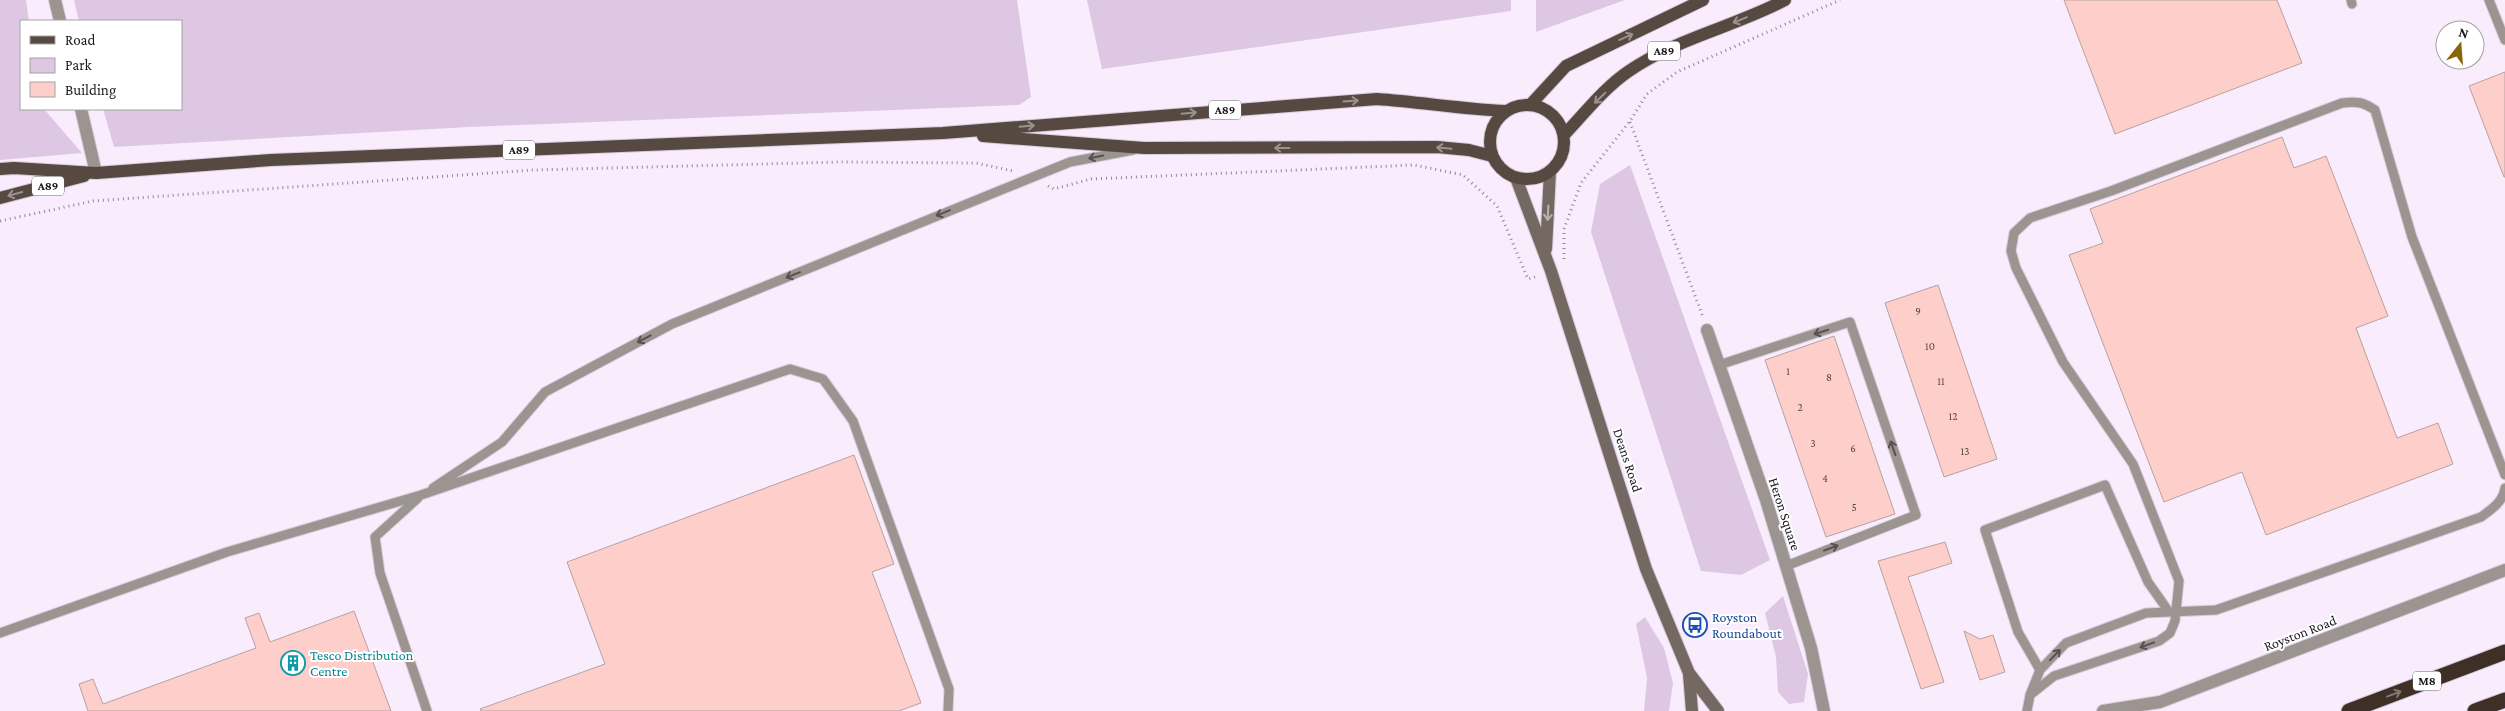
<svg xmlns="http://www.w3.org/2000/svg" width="2505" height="711" viewBox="0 0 2505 711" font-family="'Crimson Pro',serif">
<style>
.green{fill:#ddc7e3}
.building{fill:#fdceca;stroke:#b7a1a0}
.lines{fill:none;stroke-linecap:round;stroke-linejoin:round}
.lane-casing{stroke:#d6cbd9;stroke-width:11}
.street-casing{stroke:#d6cbd9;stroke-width:14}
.secondary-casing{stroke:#d6cbd9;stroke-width:14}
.primary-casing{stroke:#d6cbd9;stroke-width:14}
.highway-casing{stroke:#d6cbd9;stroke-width:17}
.path{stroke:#908893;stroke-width:3;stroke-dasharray:1 4;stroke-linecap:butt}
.lane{stroke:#9c9490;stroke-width:9}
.street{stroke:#9c9490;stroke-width:12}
.secondary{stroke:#736862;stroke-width:12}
.primary{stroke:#564942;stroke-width:12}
.highway{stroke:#3e3027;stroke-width:15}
.oneway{stroke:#9a928e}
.oneway2{stroke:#565051}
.oneway3{stroke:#b9b4b0}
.oneway4{stroke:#827873}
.labels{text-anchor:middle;stroke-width:4;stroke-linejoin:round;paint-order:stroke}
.number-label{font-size:11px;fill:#554649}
.shield{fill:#fff;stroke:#615e62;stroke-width:1}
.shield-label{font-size:12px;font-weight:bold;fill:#1d191e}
.street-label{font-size:14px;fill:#1d191e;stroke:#fff}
.transit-label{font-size:14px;fill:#164399;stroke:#fff;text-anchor:start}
.culture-label{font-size:14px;fill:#0d838f;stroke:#fff;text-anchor:start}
</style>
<rect width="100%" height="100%" fill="#f9edfd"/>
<path class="green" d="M 0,0 L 26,0 L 29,21 L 21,21 L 21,109 L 44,109 L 82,153 L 0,160 Z
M 74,0 L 1017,0 L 1031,97 L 1019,105 L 469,127 L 114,147 L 103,109 L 181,109 L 181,21 L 79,21 Z
M 1087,0 L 1511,0 L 1511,11 L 1102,69 Z
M 1536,0 L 1625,0 L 1536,32 Z
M 1630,165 L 1770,560 L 1741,575 L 1701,571 L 1591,232 L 1600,184 Z
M 1783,596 L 1808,674 L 1804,702 L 1789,704 L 1778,692 L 1776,657 L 1765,613 Z
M 1645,617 L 1664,648 L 1673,683 L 1669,711 L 1644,711 L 1647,678 L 1636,624 Z"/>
<path class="building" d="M 2064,0 L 2277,0 L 2302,63 L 2115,134 Z
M 2505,72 L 2505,177 L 2504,177 L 2469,86 Z
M 2282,137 L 2294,168 L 2326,156 L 2388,316 L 2356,328 L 2397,438 L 2438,423 L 2453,464 L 2266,535 L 2242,472 L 2164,502 L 2069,255 L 2103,243 L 2090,209 Z
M 1938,285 L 1997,459 L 1944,477 L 1885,303 Z
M 1834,336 L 1895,514 L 1826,537 L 1765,360 Z
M 854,455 L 894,564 L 872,572 L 921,703 L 899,711 L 481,711 L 480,709 L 605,664 L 567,562 Z
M 1945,542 L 1952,563 L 1908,577 L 1944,682 L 1921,689 L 1878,561 Z
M 354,611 L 391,711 L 88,711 L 79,684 L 93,679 L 103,704 L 256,648 L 245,618 L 259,613 L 270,642 Z
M 1964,631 L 1980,639 L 1993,635 L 2005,672 L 1980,680 Z"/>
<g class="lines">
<defs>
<path id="lane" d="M 2351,0 L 2352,4
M 2489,0 L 2505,40
M 1719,365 L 1850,322 L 1916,515 L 1786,566
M 433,488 L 502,442 L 545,392 L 672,324 L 1070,162 L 1133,150
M 418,498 L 375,537 L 380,573 L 427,711
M 0,633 L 227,552 L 421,495 L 790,369 L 823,379 L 853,421 L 949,689 L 948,711
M 2040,670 L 2018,632 L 1985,530 L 2105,485 L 2148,582 L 2169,612
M 2030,695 L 2054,676 L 2159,641 L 2170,633 L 2175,621 L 2179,581 L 2133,464 L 2063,362 L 2016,268 L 2011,251 L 2014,233 L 2030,218 L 2111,191 L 2342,103 C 2356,101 2363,102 2375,110 L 2412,237 L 2505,475
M 2027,711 L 2030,695 L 2040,670 L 2066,643 L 2146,613 L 2216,610 L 2481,517 C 2492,509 2503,502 2505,488"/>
<path id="street" d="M 55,0 L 60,21
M 81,109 L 96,173
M 1707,330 L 1766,500 L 1811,648 L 1824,711
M 2103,711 L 2160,702 L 2505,570"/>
<path id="secondary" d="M 1516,178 L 1551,271 L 1646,569 L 1689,673 L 1718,711
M 1546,249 L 1550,172
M 1689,674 L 1692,711"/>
<path id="primary" d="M 1531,104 L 1566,66 L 1703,0
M1490 142a37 37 0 1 1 74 0a37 37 0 1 1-74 0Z
M 1564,135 C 1584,114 1605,87 1629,71 C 1677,38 1734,27 1785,0
M 983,136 L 1144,148 L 1437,147 L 1469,150 L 1492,156
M 0,169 L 14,168 L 96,173 L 271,160 L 943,133 L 1377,99 C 1420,102 1462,109 1505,111
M 0,198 L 84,176"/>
<path id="highway" d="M 2349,711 L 2505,652
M 2475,711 L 2505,700"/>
</defs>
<use href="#lane" class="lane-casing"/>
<use href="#street" class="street-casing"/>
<use href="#secondary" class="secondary-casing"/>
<use href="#primary" class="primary-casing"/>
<use href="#highway" class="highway-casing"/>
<path class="path" d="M 1630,122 L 1703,317
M 1048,186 L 1054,189 L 1091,179 L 1414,165 L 1463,175 L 1497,206 L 1528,279 L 1538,276
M 0,221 L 93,201 L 533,170 L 840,162 L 976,163 L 1013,171
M 1564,259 L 1564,229 L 1581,183 L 1630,121 L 1647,94 L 1677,72 L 1840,0"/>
<use href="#lane" class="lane"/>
<use href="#street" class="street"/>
<use href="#secondary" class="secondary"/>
<use href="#primary" class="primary"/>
<use href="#highway" class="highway"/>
</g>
<defs><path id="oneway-shaft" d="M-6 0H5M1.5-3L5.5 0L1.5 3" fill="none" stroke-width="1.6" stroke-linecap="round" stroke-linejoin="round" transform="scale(1.25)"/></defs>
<g class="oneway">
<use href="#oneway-shaft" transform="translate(1740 20) rotate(158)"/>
<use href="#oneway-shaft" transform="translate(1626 37) rotate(-24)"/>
<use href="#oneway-shaft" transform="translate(1600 98) rotate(136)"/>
<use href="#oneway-shaft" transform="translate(1351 101) rotate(-4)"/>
<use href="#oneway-shaft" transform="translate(1189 113) rotate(-5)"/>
<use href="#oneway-shaft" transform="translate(1027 126) rotate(-5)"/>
<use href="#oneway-shaft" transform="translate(1282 148) rotate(180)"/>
<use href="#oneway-shaft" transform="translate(1444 148) rotate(-175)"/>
<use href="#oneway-shaft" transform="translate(15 194) rotate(165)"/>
</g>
<g class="oneway2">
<use href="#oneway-shaft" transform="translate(1096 157) rotate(169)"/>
<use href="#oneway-shaft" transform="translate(943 213) rotate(158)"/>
<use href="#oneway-shaft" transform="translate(793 275) rotate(158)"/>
<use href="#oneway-shaft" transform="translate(1821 332) rotate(162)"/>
<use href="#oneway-shaft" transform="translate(644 339) rotate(152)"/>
<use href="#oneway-shaft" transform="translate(1893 448) rotate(-109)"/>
<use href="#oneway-shaft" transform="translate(1831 548) rotate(-21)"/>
<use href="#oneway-shaft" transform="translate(2147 645) rotate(160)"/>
<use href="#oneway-shaft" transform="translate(2055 655) rotate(-46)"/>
</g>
<use class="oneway3" href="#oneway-shaft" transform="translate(1548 213) rotate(93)"/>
<use class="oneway4" href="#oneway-shaft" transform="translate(2394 694) rotate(-21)"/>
<defs>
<symbol id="bus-ring" viewBox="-11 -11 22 22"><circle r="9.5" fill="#fff" stroke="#1a4fb4" stroke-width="1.5"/><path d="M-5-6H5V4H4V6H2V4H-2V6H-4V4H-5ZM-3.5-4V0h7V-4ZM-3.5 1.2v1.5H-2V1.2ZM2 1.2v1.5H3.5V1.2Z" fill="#1a4fb4"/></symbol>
<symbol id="building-ring" viewBox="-11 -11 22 22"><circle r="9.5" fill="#fff" stroke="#0f9aa8" stroke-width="1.5"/><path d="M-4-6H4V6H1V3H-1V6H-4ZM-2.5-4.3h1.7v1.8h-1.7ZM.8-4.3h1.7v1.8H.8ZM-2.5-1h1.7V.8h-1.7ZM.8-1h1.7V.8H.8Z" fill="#0f9aa8"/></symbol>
</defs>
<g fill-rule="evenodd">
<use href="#bus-ring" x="1681" y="611" width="28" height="28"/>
<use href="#building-ring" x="279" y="649" width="28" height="28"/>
</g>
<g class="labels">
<g class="number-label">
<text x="1918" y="315">9</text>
<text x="1930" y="350">10</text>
<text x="1788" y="375">1</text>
<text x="1829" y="381">8</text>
<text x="1941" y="385">11</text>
<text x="1800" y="411">2</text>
<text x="1953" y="420">12</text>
<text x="1813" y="447">3</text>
<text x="1853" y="452">6</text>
<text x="1965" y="455">13</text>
<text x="1825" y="482">4</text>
<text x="1854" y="511">5</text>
</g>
<g class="shield">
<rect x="1648" y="41.5" width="32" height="19" rx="4"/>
<rect x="1209" y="100.5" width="32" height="19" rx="4"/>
<rect x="503" y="140.5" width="32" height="19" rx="4"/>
<rect x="32" y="176.5" width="32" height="19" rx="4"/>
<rect x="2413" y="671.5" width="28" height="19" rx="4"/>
</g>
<g class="shield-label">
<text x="1664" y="55">A89</text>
<text x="1225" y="114">A89</text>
<text x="519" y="154">A89</text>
<text x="48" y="190">A89</text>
<text x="2427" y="685">M8</text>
</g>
<g class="street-label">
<text transform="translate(1628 460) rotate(72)" y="5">Deans Road</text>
<text transform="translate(1785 514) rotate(72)" y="5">Heron Square</text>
<text transform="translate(2300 633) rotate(-21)" y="5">Royston Road</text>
</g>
<g class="transit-label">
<text x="1712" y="622">Royston<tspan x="1712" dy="16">Roundabout</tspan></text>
</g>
<g class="culture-label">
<text x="310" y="660">Tesco Distribution<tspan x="310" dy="16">Centre</tspan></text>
</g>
</g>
<rect x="20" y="20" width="162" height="90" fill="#ffffff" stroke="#a5a3a5"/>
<rect x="30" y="36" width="25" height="8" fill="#564942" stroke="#a5a3a5"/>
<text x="65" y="45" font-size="15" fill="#1d191e">Road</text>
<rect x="30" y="58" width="25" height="15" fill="#ddc7e3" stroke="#a5a3a5"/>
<text x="65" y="70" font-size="15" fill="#1d191e">Park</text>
<rect x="30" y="82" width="25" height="15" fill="#fdceca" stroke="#a5a3a5"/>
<text x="65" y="95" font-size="15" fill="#1d191e">Building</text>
<g transform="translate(2460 45) rotate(17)"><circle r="24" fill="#ffffff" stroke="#a5a3a5"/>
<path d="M0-4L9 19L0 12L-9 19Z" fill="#8a6605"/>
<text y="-8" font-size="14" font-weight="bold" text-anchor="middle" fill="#1d191e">N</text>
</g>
</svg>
